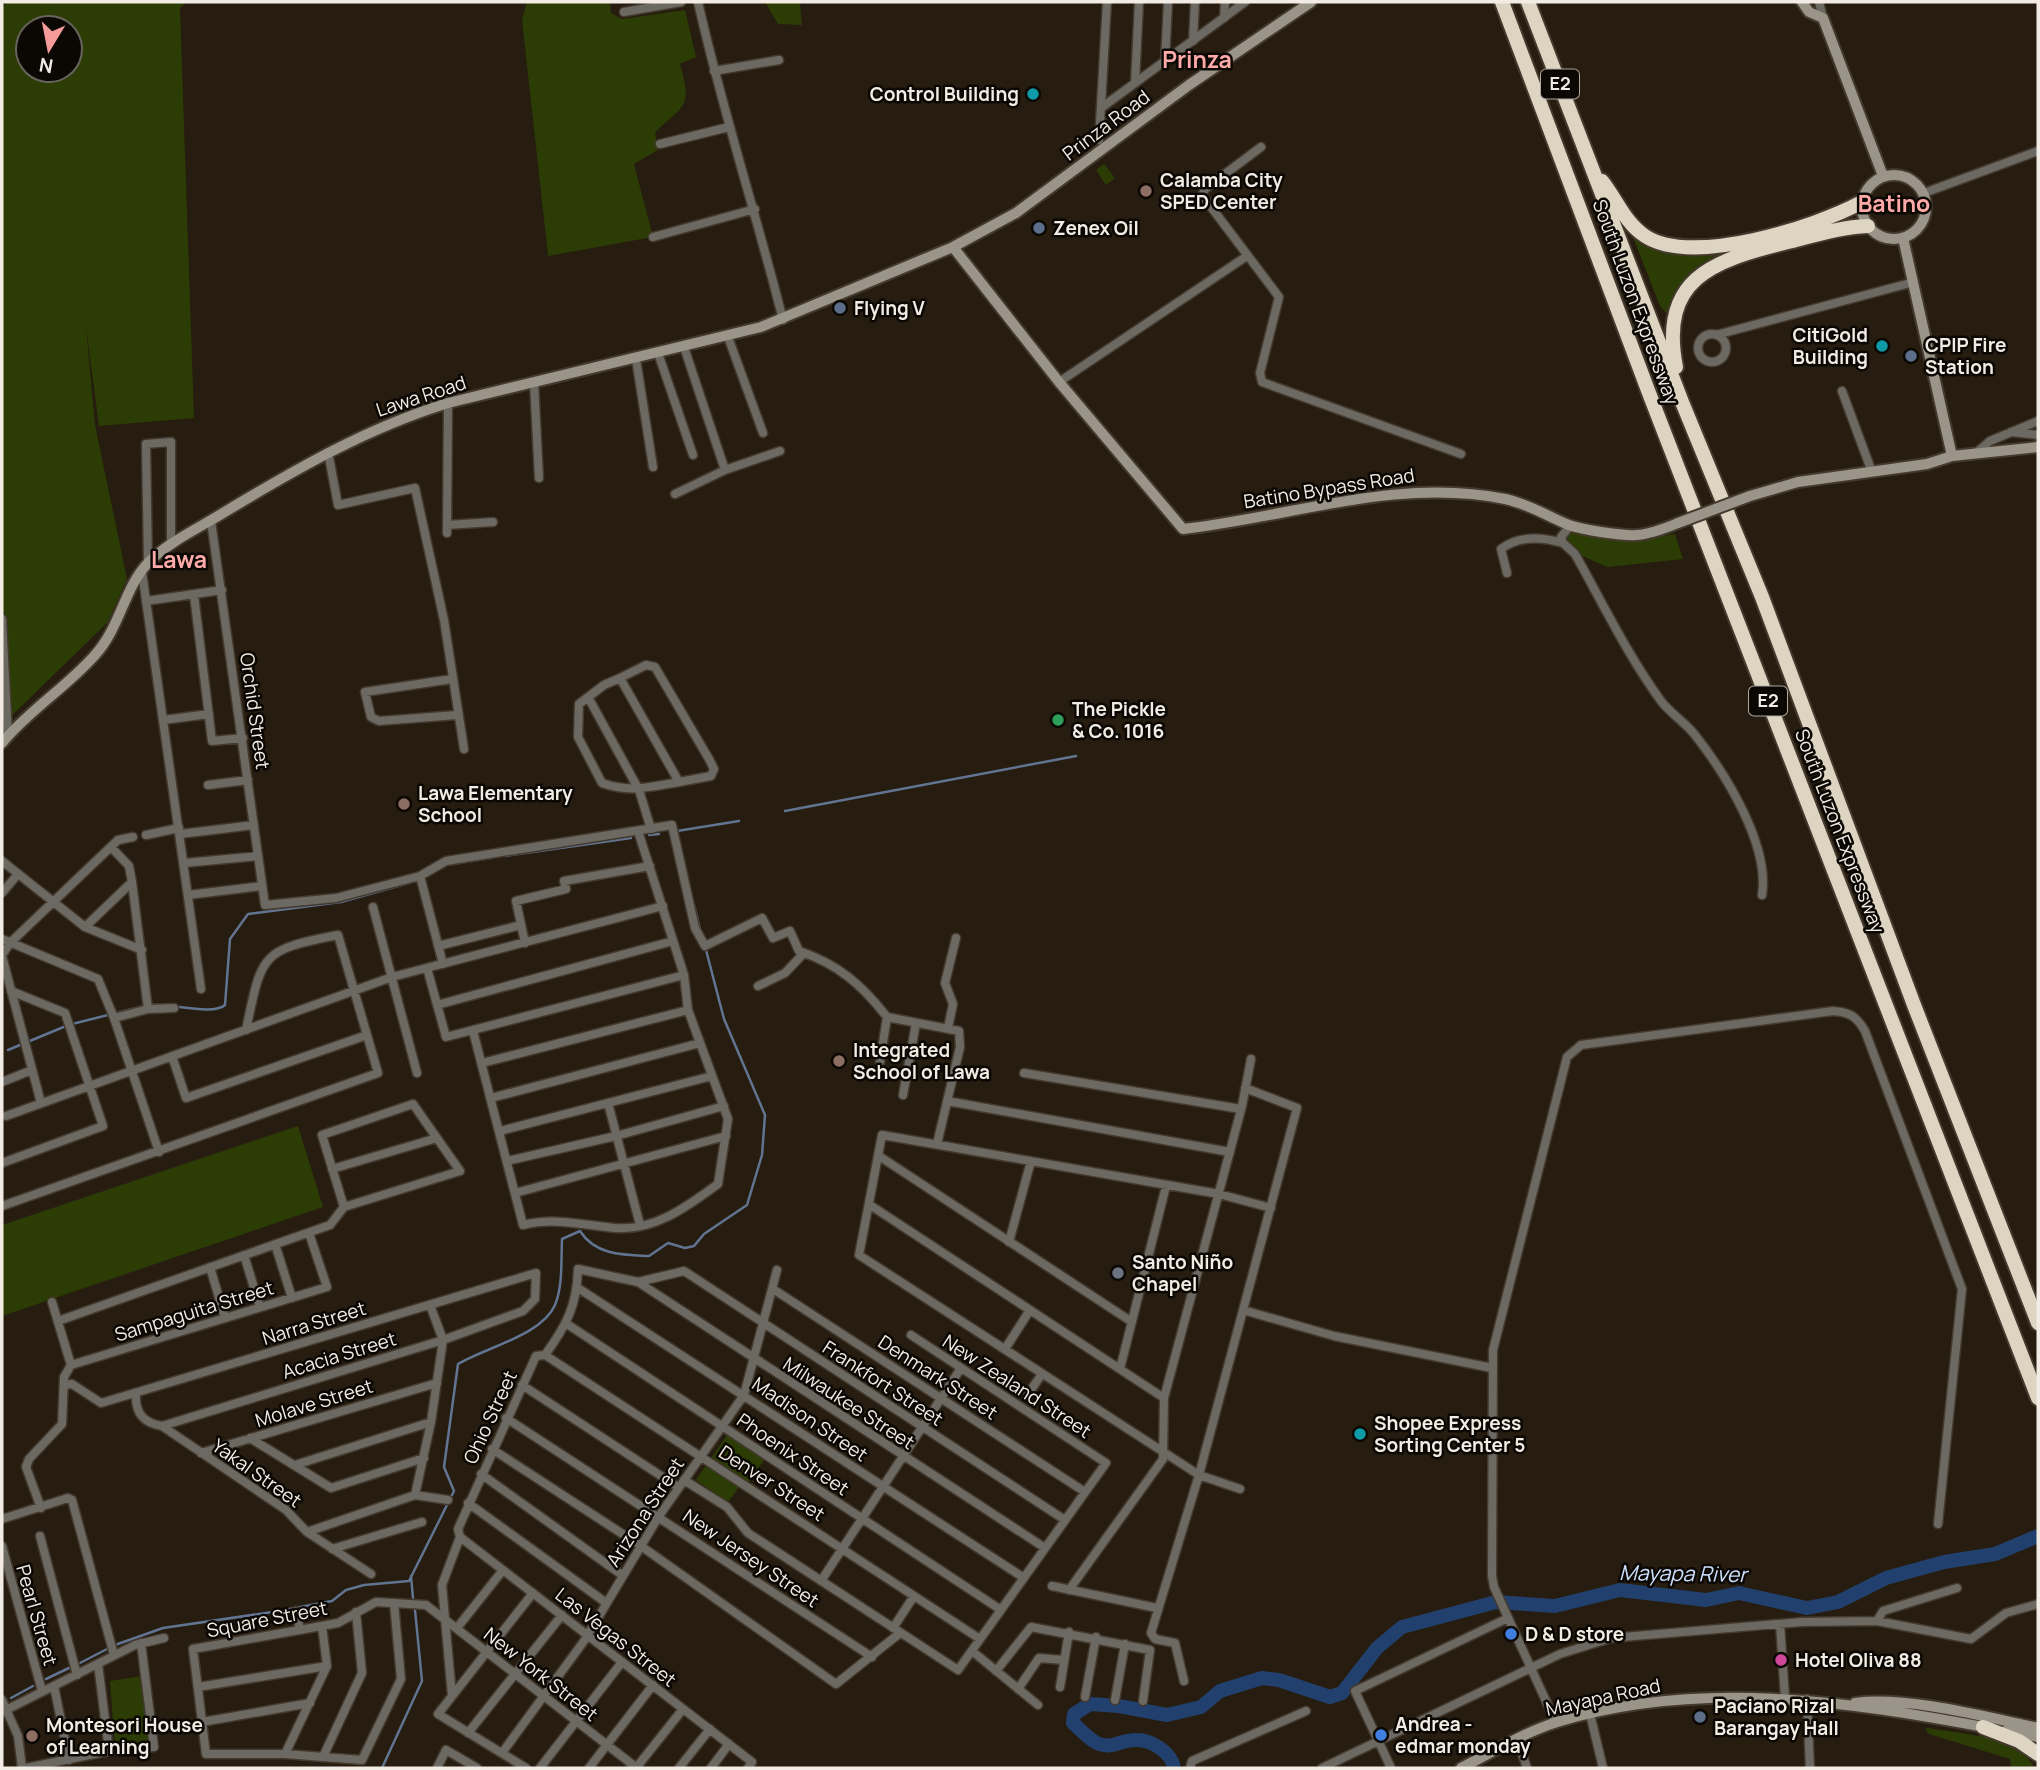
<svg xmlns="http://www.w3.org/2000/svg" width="2040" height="1770" viewBox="0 0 2040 1770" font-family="Manrope,sans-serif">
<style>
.green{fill:#2c3c05;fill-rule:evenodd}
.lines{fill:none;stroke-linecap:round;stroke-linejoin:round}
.stream{stroke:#617491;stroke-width:2.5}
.river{stroke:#22406e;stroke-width:14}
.street-casing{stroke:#43392d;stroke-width:11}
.secondary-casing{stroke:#43392d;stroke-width:14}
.highway-casing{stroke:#43392d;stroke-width:18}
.street{stroke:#6c6962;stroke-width:8}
.secondary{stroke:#9a9588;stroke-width:10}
.highway{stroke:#ddd5c2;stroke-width:14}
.secondary-bridge-casing{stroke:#43392d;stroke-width:14;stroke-linecap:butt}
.secondary-bridge{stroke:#9a9588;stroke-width:10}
.culture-dot{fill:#0f9aa8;stroke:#0b0703;stroke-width:2.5}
.education-dot{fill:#8d6e63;stroke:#0b0703;stroke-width:2.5}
.service-dot{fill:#5c6f8a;stroke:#0b0703;stroke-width:2.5}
.leisure-dot{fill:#2e9e5b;stroke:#0b0703;stroke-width:2.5}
.worship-dot{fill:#6b7280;stroke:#0b0703;stroke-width:2.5}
.shop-dot{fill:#3f7fe0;stroke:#0b0703;stroke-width:2.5}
.hotel-dot{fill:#d1479c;stroke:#0b0703;stroke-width:2.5}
.labels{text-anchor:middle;stroke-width:5;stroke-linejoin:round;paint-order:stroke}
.shield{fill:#0b0703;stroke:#ada7a0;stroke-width:2}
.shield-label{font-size:18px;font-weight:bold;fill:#f3ece4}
.poi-label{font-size:19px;font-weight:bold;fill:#f3ece4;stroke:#0b0703;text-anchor:start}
.street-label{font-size:19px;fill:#f3ece4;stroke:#0b0703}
.water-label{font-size:21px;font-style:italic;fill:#cce0fe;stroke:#0b0703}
.quarter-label{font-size:23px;font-weight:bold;fill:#feaaa9;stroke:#0b0703}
</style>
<rect width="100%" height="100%" fill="#261c0f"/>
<path class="green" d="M 8,2 L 187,2 L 180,8 L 194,418 L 99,426 L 86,327 L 95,425 L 127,579 L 107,623 L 2,725 L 2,7 ZM 28,28 L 70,28 L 70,70 L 28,70 Z
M 527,2 L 610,2 L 611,13 L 622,19 L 685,10 L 696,57 L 680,64 C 692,107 686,104 655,132 L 658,150 L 634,164 L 653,237 L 548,256 L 522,20 Z
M 765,2 L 800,2 L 802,25 L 778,24 Z
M 1104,164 L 1115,178 L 1106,185 L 1096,170 Z
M 1631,232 L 1650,247 L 1713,253 L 1718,256 C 1689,266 1677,287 1668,315 L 1660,306 Z
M 1566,523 L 1634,541 L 1675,534 L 1683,559 L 1607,567 L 1554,543 Z
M 298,1126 L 323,1207 L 2,1316 L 2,1225 Z
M 727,1435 L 764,1460 L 748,1483 L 711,1458 Z
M 706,1465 L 739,1487 L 728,1502 L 696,1480 Z
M 142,1676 L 151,1743 L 115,1748 L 110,1681 Z
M 1928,1728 C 1961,1734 2017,1735 2035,1768 L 2011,1768 L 2010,1759 L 1929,1734 L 1925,1729 Z"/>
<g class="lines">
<path class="stream" d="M 785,811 L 1076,756
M 677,831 L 739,821
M 649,835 L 659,834
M 505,856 L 631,838
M 445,865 L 491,858
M 694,905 L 701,933
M 151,1005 C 170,1003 213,1016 225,1005 L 230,939 L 248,914 L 341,902 L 409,883
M 72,1024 L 144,1006
M 8,1050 L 66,1026
M 411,1576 L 413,1598
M 115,1645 L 163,1628 L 279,1611 L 332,1601 L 346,1590 L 364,1585 L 409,1581 L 454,1491 L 444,1467 L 458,1364 C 487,1347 542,1335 555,1305 C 563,1286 561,1260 562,1239 L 580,1231 C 595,1255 623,1255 649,1256 L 668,1243 L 685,1248 L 694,1246 L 704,1234 L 747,1205 L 762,1155 L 765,1115 L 724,1019 L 706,950
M 78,1664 L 109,1648
M 46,1679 L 69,1668
M 11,1698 L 33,1686
M 382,1768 L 422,1681 L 415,1610"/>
<path class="river" d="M 1174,1768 C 1172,1753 1152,1740 1137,1740 C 1123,1739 1113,1749 1099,1744 C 1089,1740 1081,1730 1073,1723 L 1074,1714 L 1090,1704 L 1119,1706 L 1167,1715 L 1201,1707 L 1220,1691 L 1262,1678 L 1279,1680 L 1330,1697 L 1342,1693 L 1377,1648 L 1402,1627 L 1496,1602 L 1555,1606 L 1620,1590 L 1706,1600 L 1739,1593 L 1807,1608 L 1838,1602 L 1886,1578 L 1944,1562 L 1995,1554 L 2038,1536"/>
<defs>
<path id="street" d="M 698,2 C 722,109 756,213 783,320
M 1819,2 L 1823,18
M 624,12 L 681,2
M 1224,18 L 1225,2
M 1193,41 L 1195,2
M 1165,61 L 1168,2
M 714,71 L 779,60
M 1135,83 L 1139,2
M 1101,108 L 1245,2
M 1099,140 L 1107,2
M 660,144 L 729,127
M 1261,147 L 1205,189 L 1202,195 L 1279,297 L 1260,373 L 1262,382 L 1461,454
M 1924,193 L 2038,151
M 653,237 L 755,209
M1698 348a14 14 0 1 1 28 0a14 14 0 1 1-28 0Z
M 1716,335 L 1914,282
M 728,337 L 763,433
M 684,347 L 725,470
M 658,353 L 693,455
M 636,359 L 653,467
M 534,382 L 539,478
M 1059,382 L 1247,256
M 1842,391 L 1872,472
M 2011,432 L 2038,435
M 328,452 L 338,505 L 415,488 L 444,620 L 464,749
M 1976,453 L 1990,441 L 2038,421
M 675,494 L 725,470 L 780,451
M 211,521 L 265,905 L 336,898 L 420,876 L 446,861 L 672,825 L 695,928 L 705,946 L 762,918 L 773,938 L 790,931 L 799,951 C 838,964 862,985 887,1017 L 959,1031 L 960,1047 L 937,1144
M 447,525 L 493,522
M 1570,526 L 1561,537 L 1563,543 L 1575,554 C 1602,602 1628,656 1661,701 C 1671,714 1686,723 1695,735 C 1725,773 1770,845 1762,895
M 447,533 L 448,403
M 148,563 L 146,444 L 171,442 L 171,545
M 142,572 L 201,989
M 1507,573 L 1501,549 C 1518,536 1542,537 1563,543
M 194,595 L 212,741 L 243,738
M 146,601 L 222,590
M 2,619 L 8,735
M 620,678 L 679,782 C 651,787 629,793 602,783 L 578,737 L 579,704 L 604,685 Z
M 620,678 L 646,665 L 655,667 L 709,759 L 714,769 L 711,776 L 679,782
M 452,679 L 365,692 L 371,717 L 379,721 L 457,715
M 588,697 L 639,790 L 651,829
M 163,720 L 209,714
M 208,785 L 248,780
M 180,834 L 254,825
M 146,835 L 179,828
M 111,847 L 129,866 L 132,882 L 148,1009
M 2,861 L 85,927 L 142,950
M 184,863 L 258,856
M 420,876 L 443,964
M 2,893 L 18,874
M 188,895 L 262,886
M 373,907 L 417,1073
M 85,927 L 132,882
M 2,939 L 98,979 L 114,1018 L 159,1152
M 525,943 L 516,901 L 566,889 L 564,881 L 650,866
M 438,946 L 521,925
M 2,955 L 10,943 L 118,840 L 133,837
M 2,956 L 41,1103
M 427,968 L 446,1037 L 684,975
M 758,986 L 785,973 L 804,953
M 437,1005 L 673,941
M 114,1018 L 148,1009 L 174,1008
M 948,1028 L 953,1004 L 945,983 L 956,938
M 473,1031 L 523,1225 C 555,1217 582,1225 615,1228 C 655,1231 688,1206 718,1184 L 728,1119 L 688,1010 L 684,975 L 638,831
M 172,1056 L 186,1098 L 367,1035
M 880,1062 L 887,1017
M 482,1063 L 688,1010
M 1024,1073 L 1241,1109
M 2,1082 L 32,1070
M 903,1095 L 916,1023
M 491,1098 L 700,1043
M 947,1101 L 1230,1152
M 608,1103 L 640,1225
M 6,1116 L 392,977 L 663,906
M 500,1131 L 712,1076
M 879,1156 L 1132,1322
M 507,1161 L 616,1136 L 724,1106
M 2,1163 L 103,1126 L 65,1013 L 11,991
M 332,1169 L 437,1138
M 515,1193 L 726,1136
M 870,1205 L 1164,1398
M 2,1206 L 378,1073 L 338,935 C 260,950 262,954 246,1030
M 1009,1242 L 1031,1161
M 275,1244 L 292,1298
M 244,1255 L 260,1307
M 210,1267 L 225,1318
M 638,1282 L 1045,1548
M 578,1288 L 1024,1578
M 773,1289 L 1085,1492
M 52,1302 L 71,1365
M 1243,1310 L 1334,1336 L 1492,1368
M 58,1321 L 330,1225 L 344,1207 L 460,1171 L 413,1104 L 322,1135 L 344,1207
M 567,1324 L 1001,1610
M 1005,1349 L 1030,1310
M 545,1355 L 980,1639
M 71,1365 L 327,1287 L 309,1233
M 1120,1369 L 1166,1186
M 64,1385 L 72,1384 L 101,1403 L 536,1273 L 535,1299 L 523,1311 L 443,1340 L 162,1426
M 522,1385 L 678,1487
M 136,1394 C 135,1413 143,1423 162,1426 L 286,1510 L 307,1532 L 371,1574
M 1028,1394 L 1042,1374
M 506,1418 L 872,1657
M 250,1438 L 331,1488 L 424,1458
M 492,1449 L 641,1546 L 836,1684 L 900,1633
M 201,1453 L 437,1383
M 295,1465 L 431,1422
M 481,1474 L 622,1575
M 684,1480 L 727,1507 L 748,1533 L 958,1670 L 1106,1463 L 911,1335
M 1240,1489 L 1199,1475 L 859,1255 L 882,1135 L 1219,1194 L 1271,1208
M 415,1495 L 431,1422 L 443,1340 L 430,1305
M 468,1503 L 605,1602
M 41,1508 L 26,1467 L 29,1459 L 62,1424 L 64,1377 L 71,1365
M 2,1519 L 68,1498 L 72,1500 L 114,1655
M 307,1532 L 415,1495 L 448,1500
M 40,1536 L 77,1675
M 460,1537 L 752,1762 L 748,1768
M 2,1546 L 42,1691
M 332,1549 L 422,1522
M 821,1581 L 961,1368
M 1052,1586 L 1157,1608
M 1069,1590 L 1163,1459 L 1164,1398 L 1242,1106 L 1251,1059
M 394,1603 L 401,1679 L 362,1760 L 285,1754 L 206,1754 L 193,1649 L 338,1623 L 376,1602 L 426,1605 L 637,1768
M 296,1611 L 300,1630
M 1877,1621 L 1883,1611 L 1957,1588
M 1780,1624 L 1785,1698
M 457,1628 L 503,1570
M 893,1628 L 914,1596
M 972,1651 L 1038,1705
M 98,1664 L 109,1751
M 996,1671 L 1031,1627 L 1150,1650 L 1143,1701
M 1184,1681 L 1175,1643 L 1155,1639 L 1151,1633 L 1199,1475 L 1297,1108 L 1245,1088
M 54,1686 L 69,1760
M 198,1687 L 327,1666
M 1060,1687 L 1069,1632
M 1018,1689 L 1039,1658 L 1064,1660
M 452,1696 L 442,1585 L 460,1537 L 458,1529 L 536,1356 L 545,1355 C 566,1326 577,1306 578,1269 L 638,1282 L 684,1271 L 1065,1520
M 1085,1697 L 1096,1637
M 1807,1699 L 1810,1768
M 2,1700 L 18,1736 L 22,1768
M 1115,1700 L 1125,1644
M 2,1712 L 135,1645 L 164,1638
M 1590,1714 L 1603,1768
M 202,1722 L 310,1703
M 1556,1723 L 1494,1587 L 1492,1576 L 1493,1350 L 1567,1057 L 1581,1045 L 1833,1011 C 1850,1012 1857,1017 1865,1031 L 1962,1289 L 1938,1524
M 468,1733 L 562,1615
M 1517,1738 L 1527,1768
M 502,1753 L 584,1641 L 659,1516 L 744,1395 L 777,1270
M 285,1754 L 327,1666 L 322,1626
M 323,1757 L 362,1673 L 356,1612
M 26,1768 L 109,1751 L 154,1747 L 141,1643
M 437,1768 L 446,1750 L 477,1768
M 526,1768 L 438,1714 L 533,1593
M 540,1768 L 622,1662
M 589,1768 L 653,1685
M 636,1768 L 683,1709
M 679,1768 L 710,1729
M 711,1768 L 729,1744
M 1190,1768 L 1192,1761 L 1306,1711
M 1322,1768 L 1560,1654 L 1611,1638 L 1802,1622 L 1877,1621 L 1971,1639 L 2006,1613 L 2038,1604
M 1391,1768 L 1355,1691 L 1508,1618"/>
<path id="secondary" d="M 1802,2 L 1809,12 L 1823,18 L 1883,176
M1862 207a32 32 0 1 1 64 0a32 32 0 1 1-64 0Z
M 1903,238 L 1952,456
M 953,247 L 1059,382 L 1183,529 C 1291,517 1396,477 1505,499 C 1529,504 1547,516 1569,525 C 1583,530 1622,536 1637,535 C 1651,534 1666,528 1678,523
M 1750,496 L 1798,482 L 1927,464 L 1952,456 L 2038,447
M 2,743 C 29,710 67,687 95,655 C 120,628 124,588 148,563 C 168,542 199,528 223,513 C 296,469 367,428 448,403 L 761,327 L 953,247 L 1016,213 L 1189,85 L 1311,2
M 1855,1703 C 1907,1696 1986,1717 2038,1728
M 2005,1731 L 2038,1737
M 1461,1768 C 1493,1752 1523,1733 1557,1722 C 1698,1679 1847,1701 1989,1728"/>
<path id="highway" d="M 1502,2 L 1649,393 L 2038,1398
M 1528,2 L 1682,402 L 1762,597 L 1914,1005 L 2038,1323
M 1602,181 C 1617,200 1625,223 1645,236 C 1692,267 1816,227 1862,202
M 1676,367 C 1659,279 1712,261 1784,243 C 1813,236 1839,227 1868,226
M 1983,1727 L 2019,1741 L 2038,1754"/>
</defs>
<use href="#street" class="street-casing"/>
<use href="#secondary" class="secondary-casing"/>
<use href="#highway" class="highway-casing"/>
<use href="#street" class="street"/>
<use href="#secondary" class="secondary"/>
<use href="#highway" class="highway"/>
<defs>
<path id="secondary-bridge" d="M 1678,523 L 1750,496"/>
</defs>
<use href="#secondary-bridge" class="secondary-bridge-casing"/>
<use href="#secondary-bridge" class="secondary-bridge"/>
</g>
<g class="culture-dot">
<circle cx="1033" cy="94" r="7"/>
<circle cx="1882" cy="346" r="7"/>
<circle cx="1360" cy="1434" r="7"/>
</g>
<g class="education-dot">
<circle cx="1146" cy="191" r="7"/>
<circle cx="404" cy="804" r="7"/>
<circle cx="839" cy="1061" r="7"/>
<circle cx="32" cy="1736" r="7"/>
</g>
<g class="service-dot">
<circle cx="1039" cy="228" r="7"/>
<circle cx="840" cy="308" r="7"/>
<circle cx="1911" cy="356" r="7"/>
<circle cx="1700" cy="1717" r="7"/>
</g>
<circle class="leisure-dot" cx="1058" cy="720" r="7"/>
<circle class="worship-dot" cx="1118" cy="1273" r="7"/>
<g class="shop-dot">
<circle cx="1511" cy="1634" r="7"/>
<circle cx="1381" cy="1735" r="7"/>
</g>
<circle class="hotel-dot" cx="1781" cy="1660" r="7"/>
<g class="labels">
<g class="shield">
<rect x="1541" y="69.5" width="38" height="29" rx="5"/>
<rect x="1749" y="686.5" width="38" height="29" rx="5"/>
</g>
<g class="shield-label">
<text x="1560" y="90">E2</text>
<text x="1768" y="707">E2</text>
</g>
<g class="poi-label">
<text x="1019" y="101" text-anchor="end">Control Building</text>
<text x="1160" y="187">Calamba City<tspan x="1160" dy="22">SPED Center</tspan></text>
<text x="1053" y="235">Zenex Oil</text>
<text x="854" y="315">Flying V</text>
<text x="1868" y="342" text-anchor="end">CitiGold<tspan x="1868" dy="22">Building</tspan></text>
<text x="1925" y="352">CPIP Fire<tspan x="1925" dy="22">Station</tspan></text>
<text x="1072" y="716">The Pickle<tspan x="1072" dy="22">&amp; Co. 1016</tspan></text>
<text x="418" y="800">Lawa Elementary<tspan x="418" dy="22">School</tspan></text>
<text x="853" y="1057">Integrated<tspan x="853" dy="22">School of Lawa</tspan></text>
<text x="1132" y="1269">Santo Niño<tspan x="1132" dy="22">Chapel</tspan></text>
<text x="1374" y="1430">Shopee Express<tspan x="1374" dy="22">Sorting Center 5</tspan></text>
<text x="1525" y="1641">D &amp; D store</text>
<text x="1795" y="1667">Hotel Oliva 88</text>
<text x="1714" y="1713">Paciano Rizal<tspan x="1714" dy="22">Barangay Hall</tspan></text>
<text x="1395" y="1731">Andrea -<tspan x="1395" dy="22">edmar monday</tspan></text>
<text x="46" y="1732">Montesori House<tspan x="46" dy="22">of Learning</tspan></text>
</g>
<g class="street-label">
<text transform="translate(1106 125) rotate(-37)" y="7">Prinza Road</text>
<text transform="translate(1636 302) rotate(70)" y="7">South Luzon Expressway</text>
<text transform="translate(421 396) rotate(-18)" y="7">Lawa Road</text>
<text transform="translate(1329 488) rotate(-9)" y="7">Batino Bypass Road</text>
<text transform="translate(255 711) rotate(82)" y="7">Orchid Street</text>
<text transform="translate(1840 831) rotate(69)" y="7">South Luzon Expressway</text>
<text transform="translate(194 1311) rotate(-17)" y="7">Sampaguita Street</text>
<text transform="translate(314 1323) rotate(-17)" y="7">Narra Street</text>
<text transform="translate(339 1355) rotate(-17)" y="7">Acacia Street</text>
<text transform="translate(938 1377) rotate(33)" y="7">Denmark Street</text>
<text transform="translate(883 1383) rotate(33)" y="7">Frankfort Street</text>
<text transform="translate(1017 1386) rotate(33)" y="7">New Zealand Street</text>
<text transform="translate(314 1403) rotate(-17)" y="7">Molave Street</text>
<text transform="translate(849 1403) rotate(33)" y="7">Milwaukee Street</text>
<text transform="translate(490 1417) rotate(-65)" y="7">Ohio Street</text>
<text transform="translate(810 1419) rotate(34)" y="7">Madison Street</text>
<text transform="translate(793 1454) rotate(34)" y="7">Phoenix Street</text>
<text transform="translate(257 1473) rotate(35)" y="7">Yakal Street</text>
<text transform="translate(772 1483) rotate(33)" y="7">Denver Street</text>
<text transform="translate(645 1512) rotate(-57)" y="7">Arizona Street</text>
<text transform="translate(751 1558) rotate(34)" y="7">New Jersey Street</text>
<text transform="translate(37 1615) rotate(74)" y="7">Pearl Street</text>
<text transform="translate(267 1619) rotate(-11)" y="7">Square Street</text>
<text transform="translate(616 1637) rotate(38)" y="7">Las Vegas Street</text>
<text transform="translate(541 1674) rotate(38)" y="7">New York Street</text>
<text transform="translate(1603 1697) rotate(-12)" y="7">Mayapa Road</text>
</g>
<g class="water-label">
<text transform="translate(1683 1574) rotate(1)" y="7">Mayapa River</text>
</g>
<g class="quarter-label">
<text x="1197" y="68">Prinza</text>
<text x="1894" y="212">Batino</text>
<text x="179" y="568">Lawa</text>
</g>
</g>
<rect width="2040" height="1770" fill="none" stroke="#f3ece4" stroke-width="7"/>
<g transform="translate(49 49) rotate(190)"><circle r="33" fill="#0b0703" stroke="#68635d" stroke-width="2"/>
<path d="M0-5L12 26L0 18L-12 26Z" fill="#f59b9a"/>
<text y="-10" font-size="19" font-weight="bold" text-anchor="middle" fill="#f3ece4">N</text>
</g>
</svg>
